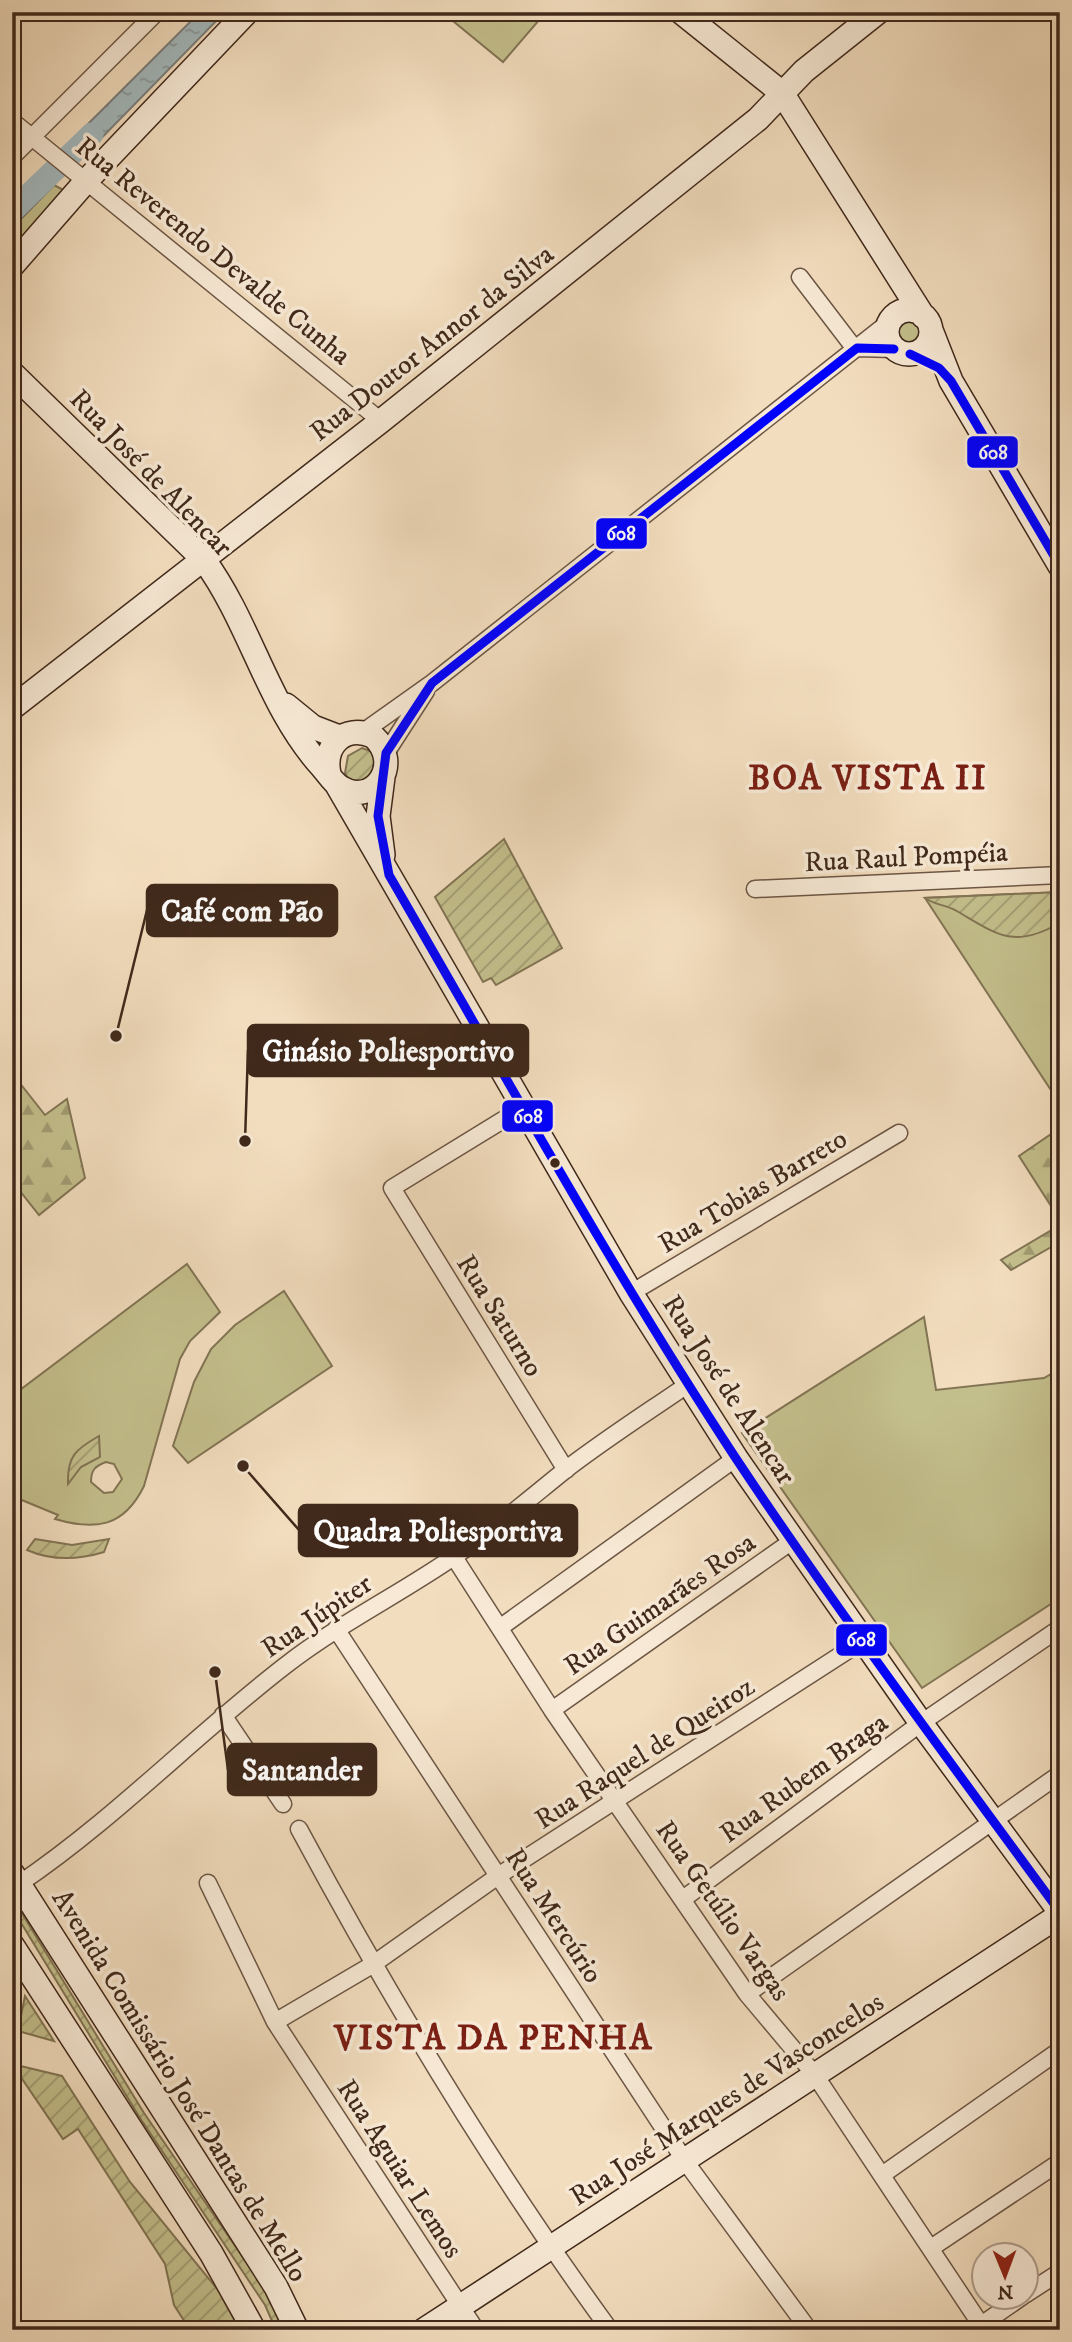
<svg xmlns="http://www.w3.org/2000/svg" width="1072" height="2342" viewBox="0 0 1072 2342" font-family="'IM FELL DW Pica',serif">
<style>
.green{fill:#c3bf8c;stroke:#827454;stroke-width:2;fill-rule:evenodd}
.forest{fill:url(#forest-firs);stroke:#827454;stroke-width:2}
.garden{fill:url(#garden-furrows);stroke:#827454;stroke-width:2}
.water{fill:url(#water-ripples);stroke:#7b7f7c;stroke-width:2}
.lines{fill:none;stroke-linecap:round;stroke-linejoin:round}
.canal{stroke:#a2b8bd;stroke-width:23}
.street-casing{stroke:#6c5644;stroke-width:19}
.secondary-casing{stroke:#40291b;stroke-width:26}
.street{stroke:#f7e9d5;stroke-width:16}
.secondary{stroke:#f7e9d5;stroke-width:23}
.bus-1-casing{stroke:#f7e9d5;stroke-width:14}
.bus-1{stroke:#00f;stroke-width:9}
.bus-dot{fill:#40291b;stroke:#f7e9d5;stroke-width:2.5}
.labels{text-anchor:middle;stroke-width:7;stroke-linejoin:round;paint-order:stroke}
.street-label{font-size:28px;fill:#40291b;stroke:#f7e9d5}
.district-label{font-size:35px;font-weight:bold;letter-spacing:2px;fill:#7a1f14;stroke:#f7e9d5}
.leader{fill:none;stroke:#40291b;stroke-width:2.5}
.callout-dot{fill:#40291b;stroke:#f7e9d5;stroke-width:2.5}
.callout{fill:#40291b;stroke:#40291b;stroke-width:2.5}
.callout-label{font-size:30px;text-anchor:middle;font-weight:bold;fill:#fff}
.line-badge{stroke:#f7e9d5;stroke-width:2.5}
.badge-label{font-size:19px;text-anchor:middle;font-weight:bold;fill:#fff}
</style>
<defs>
<pattern id="forest-firs" width="22" height="20" patternUnits="userSpaceOnUse" patternTransform="scale(1.75)"><rect width="22" height="20" fill="#c3bf8c"/><path d="M5 1l3.5 6h-7zM16 11l3.5 6h-7z" fill="#a09b72"/></pattern>
<pattern id="garden-furrows" width="10" height="10" patternUnits="userSpaceOnUse" patternTransform="scale(1.75)"><rect width="10" height="10" fill="#c3bf8c"/><path d="M-1 1l2-2M0 10L10 0M9 11l2-2" fill="none" stroke="#a09b72"/></pattern>
<pattern id="water-ripples" width="26" height="14" patternUnits="userSpaceOnUse" patternTransform="scale(1.75)"><rect width="26" height="14" fill="#a2b8bd"/><path d="M2 4q2-2 4 0t4 0M15 11q2-2 4 0t4 0" fill="none" stroke="#859699"/></pattern>
</defs>
<rect width="100%" height="100%" fill="#f2ddbe"/>
<filter id="stains"><feTurbulence type="fractalNoise" baseFrequency=".00286" numOctaves="4"/><feColorMatrix values="0 0 0 0 .2 0 0 0 0 .09 0 0 0 0 .02 0 0 0 .5 -.17"/></filter>
<radialGradient id="worn" r=".72"><stop offset=".6" stop-color="#630" stop-opacity="0"/><stop offset="1" stop-color="#630" stop-opacity=".3"/></radialGradient>
<path class="green" d="M 442,12 L 546,12 L 503,62 Z
M 54,185 L 69,193 L 12,252 L 12,228 Z
M896 335a13 13 0 1 1 26 0a13 13 0 1 1-26 0Z
M 1060,892 L 1060,1104 L 925,898 Z
M 187,1264 L 220,1312 L 190,1341 L 180,1359 L 144,1486 C 124,1527 96,1531 55,1519 L 58,1515 L 12,1496 L 12,1396 ZM 106,1462 L 114,1464 L 122,1479 L 113,1492 L 104,1493 L 91,1482 C 91,1470 95,1466 106,1462 Z
M 284,1291 L 332,1366 L 188,1463 L 173,1446 L 194,1382 L 211,1349 L 235,1325 Z
M 924,1317 L 936,1390 L 1044,1378 L 1060,1369 L 1060,1598 L 922,1688 L 742,1433 Z"/>
<path class="forest" d="M 19,1082 L 45,1115 L 67,1099 L 85,1178 L 39,1215 L 12,1181 L 12,1089 Z
M 1060,1128 L 1060,1220 L 1019,1156 Z
M 1060,1225 L 1060,1242 L 1011,1270 L 1001,1260 Z"/>
<path class="garden" d="M 362,748 L 378,754 L 373,784 L 349,780 L 345,773 L 348,756 Z
M 504,839 L 562,948 L 496,985 L 491,978 L 483,982 L 435,897 Z
M 1060,892 L 1060,923 C 1012,950 997,934 955,910 C 945,905 933,904 925,898 Z
M 99,1436 L 100,1457 L 81,1467 L 68,1484 C 67,1456 76,1449 99,1436 Z
M 35,1539 L 72,1545 L 109,1539 L 104,1552 C 78,1560 52,1561 27,1550 Z
M 12,1897 L 144,2113 L 253,2272 L 270,2299 L 283,2330 L 276,2330 L 265,2305 L 140,2118 L 12,1908 Z
M 25,1996 L 54,2041 L 18,2031 Z
M 12,2064 L 62,2076 L 130,2182 L 218,2290 L 240,2330 L 190,2330 L 174,2305 L 165,2264 L 78,2129 L 63,2139 Z"/>
<path class="water" d="M 200,12 L 225,12 L 79,161 L 63,149 Z
M 42,175 L 54,185 L 12,228 L 12,204 Z"/>
<g class="lines">
<path class="canal" d="M 12,211 L 92,134"/>
<defs>
<path id="street" d="M 12,121 L 381,421
M 12,157 L 157,12
M 800,277 L 855,349
M 857,348 L 894,349
M 363,732 L 432,683 L 888,323
M 386,753 L 426,691
M 755,889 L 1060,875
M 524,1107 L 392,1188 L 566,1470
M 631,1293 L 899,1133
M 454,1557 L 552,1710 L 747,1994 L 815,2075 L 981,2325 L 1023,2296
M 501,1627 L 736,1458
M 336,1629 L 685,2161 L 809,2330
M 552,1710 L 795,1539
M 223,1715 L 283,1804
M 299,1829 C 392,2002 494,2171 610,2330
M 208,1883 L 275,2022 L 476,2330
M 19,1884 C 115,1819 195,1735 286,1665 C 339,1624 400,1594 455,1556 C 493,1530 528,1500 564,1471 C 604,1440 648,1412 690,1383
M 683,1899 L 921,1723 L 1060,1628
M 747,1994 L 1060,1774
M 275,2022 L 372,1965 L 498,1876 L 864,1640
M 882,2175 L 1060,2050
M 931,2248 L 1060,2162
M 1026,2294 L 1060,2272"/>
<path id="secondary" d="M 681,12 L 782,93 L 923,316
M 12,266 L 87,180 L 247,12
M887 332a22 22 0 1 1 44 0a22 22 0 1 1-44 0Z
M 931,330 L 951,381 L 1060,566
M 12,373 L 204,560 C 251,624 268,708 322,767 C 328,774 333,782 340,787 C 373,808 404,764 373,736 C 344,724 323,745 329,774
M 286,705 L 313,727 L 339,737
M 12,708 L 381,421 L 758,119 L 804,71 L 878,12
M 337,785 L 631,1293 L 736,1458 L 921,1723 L 1060,1912
M 383,855 L 378,816 L 383,777
M 12,1873 L 276,2287 L 297,2330
M 12,1945 L 211,2253 L 254,2330
M 424,2330 L 1060,1915"/>
</defs>
<use href="#street" class="street-casing"/>
<use href="#secondary" class="secondary-casing"/>
<use href="#street" class="street"/>
<use href="#secondary" class="secondary"/>
<defs>
<path id="bus-1" d="M 894,349 L 857,348 L 432,683 L 386,753 L 378,816 L 389,875 C 502,1070 611,1268 735,1457 C 838,1612 950,1762 1060,1912
M 910,354 L 939,368 L 951,381 L 1060,566"/>
</defs>
<use href="#bus-1" class="bus-1-casing"/>
<use href="#bus-1" class="bus-1"/>
</g>
<circle class="bus-dot" cx="555" cy="1163" r="6"/>
<g class="labels">
<g class="street-label">
<text transform="translate(214 250) rotate(39)" y="10">Rua Reverendo Devalde Cunha</text>
<text transform="translate(431 342) rotate(-38)" y="10">Rua Doutor Annor da Silva</text>
<text transform="translate(152 472) rotate(46)" y="10">Rua José de Alencar</text>
<text transform="translate(906 856) rotate(-3)" y="10">Rua Raul Pompéia</text>
<text transform="translate(752 1190) rotate(-31)" y="10">Rua Tobias Barreto</text>
<text transform="translate(501 1315) rotate(58)" y="10">Rua Saturno</text>
<text transform="translate(730 1389) rotate(57)" y="10">Rua José de Alencar</text>
<text transform="translate(659 1603) rotate(-35)" y="10">Rua Guimarães Rosa</text>
<text transform="translate(316 1615) rotate(-34)" y="10">Rua Júpiter</text>
<text transform="translate(644 1752) rotate(-33)" y="10">Rua Raquel de Queiroz</text>
<text transform="translate(803 1777) rotate(-36)" y="10">Rua Rubem Braga</text>
<text transform="translate(724 1910) rotate(55)" y="10">Rua Getúlio Vargas</text>
<text transform="translate(555 1915) rotate(57)" y="10">Rua Mercúrio</text>
<text transform="translate(181 2085) rotate(58)" y="10">Avenida Comissário José Dantas de Mello</text>
<text transform="translate(726 2098) rotate(-33)" y="10">Rua José Marques de Vasconcelos</text>
<text transform="translate(401 2168) rotate(57)" y="10">Rua Aguiar Lemos</text>
</g>
<g class="district-label">
<text x="868" y="789">BOA VISTA II</text>
<text x="494" y="2049">VISTA DA PENHA</text>
</g>
</g>
<path class="leader" d="M116 1036L147 910M245 1141L248 1050M243 1466L299 1530M215 1672L228 1770"/>
<g class="callout-dot">
<circle cx="116" cy="1036" r="7"/>
<circle cx="245" cy="1141" r="7"/>
<circle cx="243" cy="1466" r="7"/>
<circle cx="215" cy="1672" r="7"/>
</g>
<g class="callout">
<rect x="147" y="885" width="190" height="51" rx="7"/>
<rect x="248" y="1025" width="280" height="51" rx="7"/>
<rect x="299" y="1505" width="278" height="51" rx="7"/>
<rect x="228" y="1744" width="148" height="51" rx="7"/>
</g>
<g class="callout-label">
<text x="242" y="921">Café com Pão</text>
<text x="388" y="1061">Ginásio Poliesportivo</text>
<text x="438" y="1541">Quadra Poliesportiva</text>
<text x="302" y="1780">Santander</text>
</g>
<g class="line-badge">
<rect x="966" y="435" width="53" height="34" rx="7" fill="#00f"/>
<rect x="595" y="517" width="53" height="33" rx="7" fill="#00f"/>
<rect x="501" y="1099" width="53" height="34" rx="7" fill="#00f"/>
<rect x="835" y="1623" width="53" height="34" rx="7" fill="#00f"/>
</g>
<g class="badge-label">
<text x="993" y="459">608</text>
<text x="621" y="540">608</text>
<text x="528" y="1123">608</text>
<text x="861" y="1646">608</text>
</g>
<rect width="1072" height="2342" fill="none" stroke="#f2ddbe" stroke-width="42"/>
<rect x="14" y="14" width="1044" height="2314" fill="none" stroke="#40291b" stroke-width="3.5"/>
<rect x="21" y="21" width="1030" height="2300" fill="none" stroke="#40291b" stroke-width="2"/>
<g transform="translate(1005 2276) rotate(179)"><circle r="33" fill="#f7e9d5" stroke="#ae9c8b" stroke-width="2"/>
<path d="M0-5L12 26L0 18L-12 26Z" fill="#8f2418"/>
<text y="-10" font-size="19" font-weight="bold" text-anchor="middle" fill="#40291b">N</text>
</g>
<rect width="100%" height="100%" filter="url(#stains)"/>
<rect width="100%" height="100%" fill="url(#worn)"/>
</svg>
